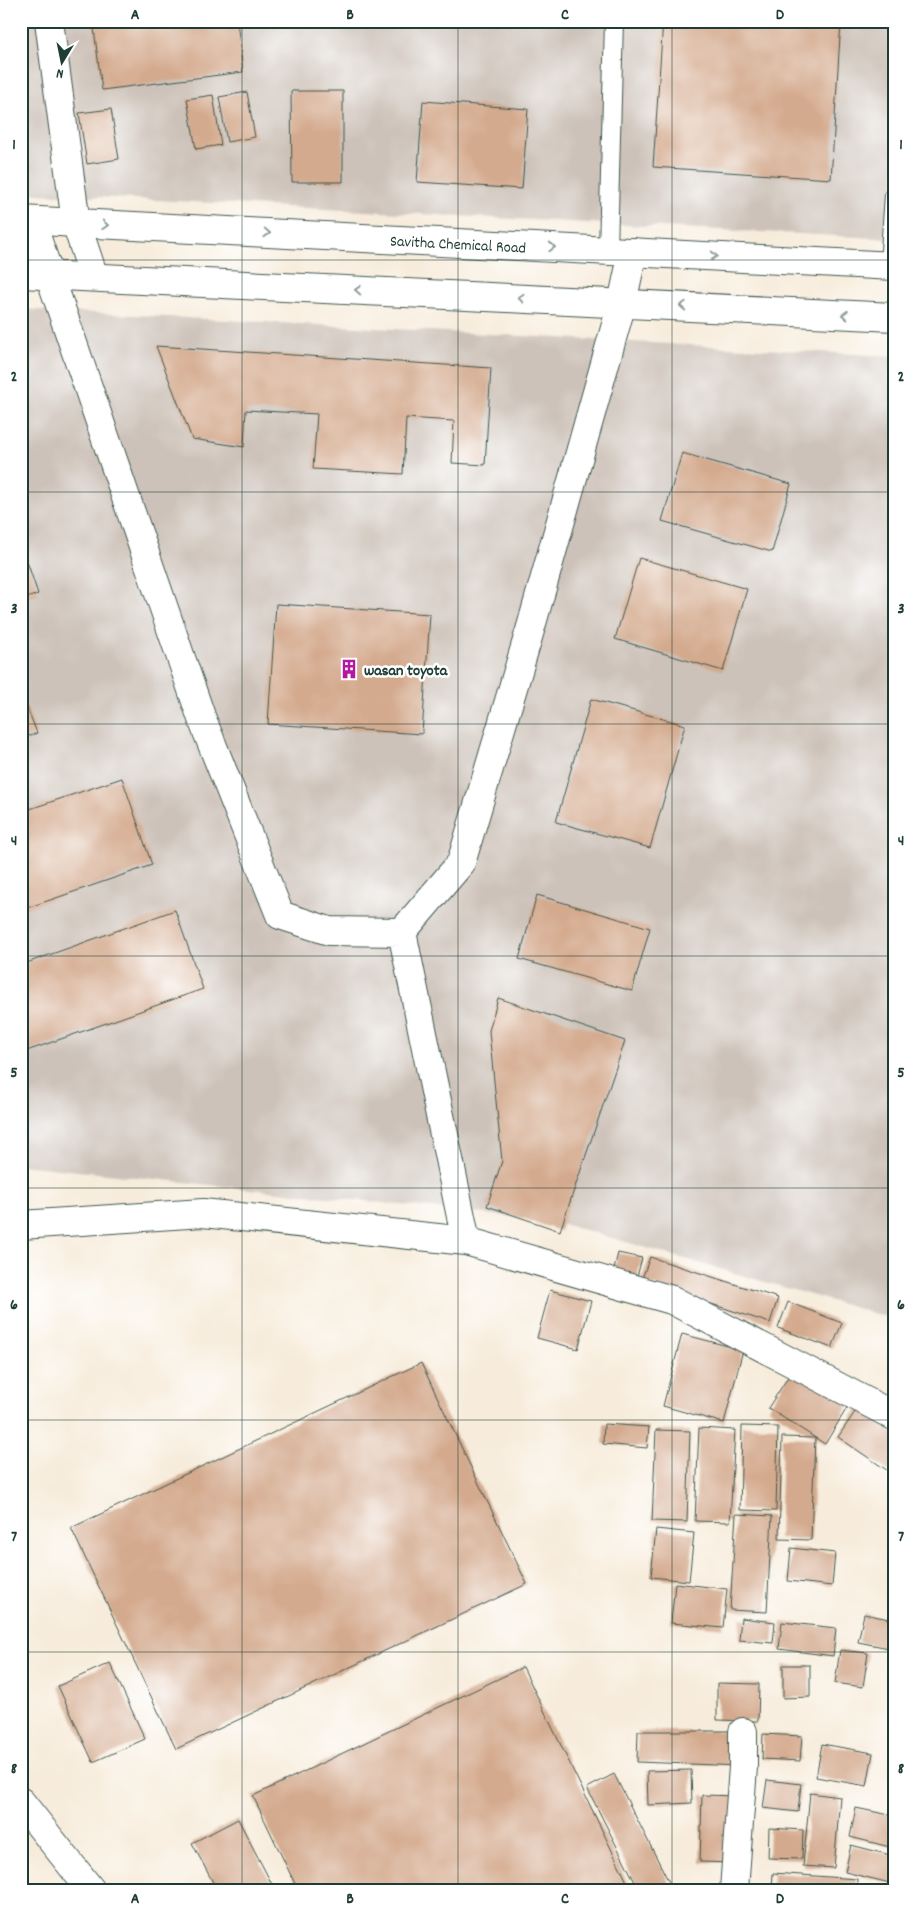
<svg xmlns="http://www.w3.org/2000/svg" width="915" height="1911" viewBox="0 0 915 1911" font-family="Dekko,sans-serif">
<style>
.industrial{fill:#cdc2b9}
.building{fill:#d4aa8e}
.lines{fill:none;stroke-linecap:round;stroke-linejoin:round}
.service-casing{stroke:#3f574d;stroke-width:20}
.minor-casing{stroke:#3f574d;stroke-width:30}
.tertiary-casing{stroke:#3f574d;stroke-width:30}
.secondary-casing{stroke:#3f574d;stroke-width:30}
.service{stroke:#fff;stroke-width:18}
.minor{stroke:#fff;stroke-width:28}
.tertiary{stroke:#fff;stroke-width:28}
.secondary{stroke:#fff;stroke-width:28}
.oneway{stroke:#8f9e9a}
.grid{fill:none;stroke:#1f3d34;stroke-width:1;stroke-opacity:0.55}
.labels{text-anchor:middle;stroke-width:5;stroke-linejoin:round;paint-order:stroke}
.street-label{font-size:16px;fill:#1f3d34;stroke:#fff}
.poi-label{font-size:16px;font-weight:bold;fill:#1f3d34;stroke:#fff;text-anchor:start}
.neatline{fill:none;stroke:#1f3d34;stroke-width:2}
.grid-label{font-size:16px;text-anchor:middle;font-weight:bold;fill:#1f3d34}
</style>
<rect width="100%" height="100%" fill="#fff"/>
<filter id="ink" filterUnits="userSpaceOnUse"><feTurbulence type="fractalNoise" baseFrequency=".02" numOctaves="2"/><feDisplacementMap in="SourceGraphic" scale="10" xChannelSelector="R" yChannelSelector="G"/><feConvolveMatrix kernelMatrix="1 2 1 2 8 2 1 2 1" color-interpolation-filters="sRGB"/></filter>
<filter id="wash" filterUnits="userSpaceOnUse"><feTurbulence type="fractalNoise" baseFrequency=".0096" numOctaves="4" result="noise"/><feDisplacementMap in="SourceGraphic" scale="20" xChannelSelector="R" yChannelSelector="G"/><feGaussianBlur stdDeviation="1.12" result="paint"/><feColorMatrix in="noise" values="0 0 0 0 0 0 0 0 0 0 0 0 0 0 0 0 0 1.4 0 .05"/><feComposite in="paint" operator="in"/></filter>
<g filter="url(#wash)">
<rect width="100%" height="100%" fill="#f7ecdb"/>
<path class="industrial" d="M 21,21 L 894,21 L 894,239 L 21,193 Z
M 21,309 L 894,356 L 894,1319 L 553,1221 L 21,1165 Z"/>
<g id="blocks">
<path class="building" d="M 93,21 L 237,21 L 243,72 L 102,90 Z
M 365,21 L 401,21 L 401,23 L 365,26 Z
M 663,21 L 841,21 L 831,179 L 653,167 Z
M 291,91 L 343,91 L 343,182 L 292,182 Z
M 247,92 L 255,137 L 227,142 L 219,97 Z
M 213,95 L 221,145 L 196,149 L 187,99 Z
M 423,101 L 528,109 L 522,189 L 417,182 Z
M 111,109 L 119,159 L 87,164 L 79,113 Z
M 156,346 L 491,368 L 485,465 L 452,463 L 454,421 L 406,418 L 403,474 L 313,469 L 317,414 L 246,410 L 244,447 L 192,439 Z
M 682,453 L 791,484 L 772,552 L 662,521 Z
M 21,543 L 38,594 L 21,600 Z
M 639,558 L 747,589 L 723,671 L 615,639 Z
M 276,604 L 430,614 L 422,734 L 268,724 Z
M 21,692 L 37,733 L 21,739 Z
M 591,699 L 685,725 L 650,848 L 556,822 Z
M 122,778 L 152,865 L 21,910 L 21,812 Z
M 537,895 L 650,928 L 632,991 L 519,959 Z
M 175,910 L 203,989 L 21,1053 L 21,965 Z
M 498,998 L 625,1041 L 560,1231 L 487,1206 L 502,1161 L 489,1031 Z
M 618,1253 L 642,1258 L 635,1284 L 612,1278 Z
M 650,1257 L 778,1298 L 770,1323 L 641,1281 Z
M 550,1290 L 591,1301 L 578,1349 L 537,1338 Z
M 788,1302 L 842,1323 L 832,1348 L 778,1328 Z
M 682,1334 L 743,1350 L 724,1423 L 663,1406 Z
M 421,1363 L 527,1584 L 176,1749 L 71,1528 Z
M 794,1368 L 850,1403 L 825,1444 L 768,1408 Z
M 859,1406 L 894,1430 L 894,1475 L 838,1437 Z
M 604,1424 L 649,1427 L 647,1448 L 603,1444 Z
M 742,1426 L 778,1427 L 776,1511 L 740,1510 Z
M 699,1428 L 735,1430 L 730,1522 L 695,1521 Z
M 656,1430 L 690,1431 L 687,1522 L 652,1521 Z
M 782,1437 L 815,1438 L 811,1540 L 779,1539 Z
M 736,1514 L 772,1516 L 767,1612 L 730,1610 Z
M 656,1529 L 694,1533 L 689,1581 L 651,1577 Z
M 791,1548 L 835,1553 L 832,1586 L 788,1581 Z
M 675,1583 L 727,1589 L 723,1628 L 671,1623 Z
M 864,1614 L 894,1620 L 894,1649 L 858,1642 Z
M 741,1618 L 775,1622 L 773,1643 L 739,1640 Z
M 782,1622 L 836,1628 L 833,1656 L 779,1649 Z
M 840,1650 L 868,1653 L 863,1687 L 835,1683 Z
M 110,1663 L 145,1739 L 93,1762 L 58,1686 Z
M 783,1665 L 810,1665 L 810,1697 L 783,1698 Z
M 523,1667 L 631,1890 L 298,1890 L 253,1796 Z
M 717,1683 L 759,1684 L 758,1721 L 717,1720 Z
M 638,1731 L 732,1731 L 742,1766 L 637,1762 Z
M 763,1734 L 802,1736 L 800,1761 L 762,1759 Z
M 822,1744 L 873,1753 L 867,1786 L 816,1777 Z
M 691,1770 L 692,1803 L 648,1805 L 647,1771 Z
M 614,1774 L 673,1890 L 639,1890 L 587,1788 Z
M 767,1780 L 801,1784 L 798,1812 L 763,1808 Z
M 810,1793 L 840,1797 L 834,1868 L 803,1866 Z
M 702,1795 L 737,1796 L 734,1863 L 700,1862 Z
M 856,1808 L 894,1816 L 894,1848 L 850,1837 Z
M 238,1819 L 275,1890 L 217,1890 L 192,1843 Z
M 769,1828 L 803,1830 L 802,1859 L 768,1858 Z
M 851,1845 L 894,1856 L 894,1884 L 845,1872 Z
M 773,1873 L 857,1879 L 857,1890 L 772,1890 Z"/>
</g>
</g>
<g filter="url(#ink)">
<use href="#blocks" fill-opacity="0" stroke="#3f574d" stroke-width="1"/>
<g class="lines">
<defs>
<path id="service" d="M 608,250 L 614,21
M 889,265 L 894,195"/>
<path id="minor" d="M 31,221 L 202,719 L 280,915 L 329,931 L 402,932 L 461,863 L 531,627 L 622,303 L 633,252
M 402,932 L 466,1241
M 21,1225 L 203,1213 L 466,1241 L 672,1300 L 894,1416
M 734,1890 L 743,1767 L 743,1732"/>
<path id="tertiary" d="M 49,21 L 76,223 L 94,277"/>
<path id="secondary" d="M 21,220 L 894,266
M 21,274 L 894,317
M 21,1802 L 91,1890"/>
</defs>
<use href="#service" class="service-casing"/>
<use href="#minor" class="minor-casing"/>
<use href="#tertiary" class="tertiary-casing"/>
<use href="#secondary" class="secondary-casing"/>
<use href="#service" class="service"/>
<use href="#minor" class="minor"/>
<use href="#tertiary" class="tertiary"/>
<use href="#secondary" class="secondary"/>
</g>
<defs><path id="oneway-chevron" d="M-2-3.5L2.5 0L-2 3.5" fill="none" stroke-width="1.6" stroke-linecap="round" stroke-linejoin="round" transform="scale(1.25)"/></defs>
<g class="oneway">
<use href="#oneway-chevron" transform="translate(105 225) rotate(3)"/>
<use href="#oneway-chevron" transform="translate(267 233) rotate(3)"/>
<use href="#oneway-chevron" transform="translate(552 247) rotate(3)"/>
<use href="#oneway-chevron" transform="translate(714 256) rotate(3)"/>
<use href="#oneway-chevron" transform="translate(358 290) rotate(-177)"/>
<use href="#oneway-chevron" transform="translate(521 298) rotate(-177)"/>
<use href="#oneway-chevron" transform="translate(683 306) rotate(-177)"/>
<use href="#oneway-chevron" transform="translate(845 315) rotate(-177)"/>
</g>
</g>
<path class="grid" d="M 242,21 L 242,1890M 458,21 L 458,1890M 672,21 L 672,1890M 21,260 L 894,260M 21,492 L 894,492M 21,724 L 894,724M 21,956 L 894,956M 21,1188 L 894,1188M 21,1420 L 894,1420M 21,1652 L 894,1652"/>
<defs>
<symbol id="building-bare" viewBox="-9 -9 18 18"><path d="M-4-6H4V6H1V3H-1V6H-4ZM-2.5-4.3h1.7v1.8h-1.7ZM.8-4.3h1.7v1.8H.8ZM-2.5-1h1.7V.8h-1.7ZM.8-1h1.7V.8H.8Z" fill="#b5179e" stroke="#fff" stroke-width="2.5" paint-order="stroke"/></symbol>
</defs>
<g fill-rule="evenodd">
<use href="#building-bare" x="335" y="655" width="28" height="28"/>
</g>
<g class="labels">
<g class="street-label">
<text transform="translate(458 243) rotate(3)" y="6">Savitha Chemical Road</text>
</g>
<g class="poi-label">
<text x="364" y="675">wasan toyota</text>
</g>
</g>
<rect width="915" height="1911" fill="none" stroke="#fff" stroke-width="55"/>
<g transform="translate(62 62) rotate(190)" stroke="#ffffff" stroke-width="4" paint-order="stroke">
<path d="M0-4L9 19L0 12L-9 19Z" fill="#1f3d34"/>
<text y="-8" font-size="14" font-weight="bold" text-anchor="middle" fill="#1f3d34">N</text>
</g>
<rect x="28" y="28" width="860" height="1856" class="neatline"/>
<g class="grid-label">
<text x="135" y="19">A</text>
<text x="350" y="19">B</text>
<text x="565" y="19">C</text>
<text x="780" y="19">D</text>
<text x="14" y="149">1</text>
<text x="901" y="149">1</text>
<text x="14" y="381">2</text>
<text x="901" y="381">2</text>
<text x="14" y="613">3</text>
<text x="901" y="613">3</text>
<text x="14" y="845">4</text>
<text x="901" y="845">4</text>
<text x="14" y="1077">5</text>
<text x="901" y="1077">5</text>
<text x="14" y="1309">6</text>
<text x="901" y="1309">6</text>
<text x="14" y="1541">7</text>
<text x="901" y="1541">7</text>
<text x="14" y="1773">8</text>
<text x="901" y="1773">8</text>
<text x="135" y="1903">A</text>
<text x="350" y="1903">B</text>
<text x="565" y="1903">C</text>
<text x="780" y="1903">D</text>
</g>
</svg>
